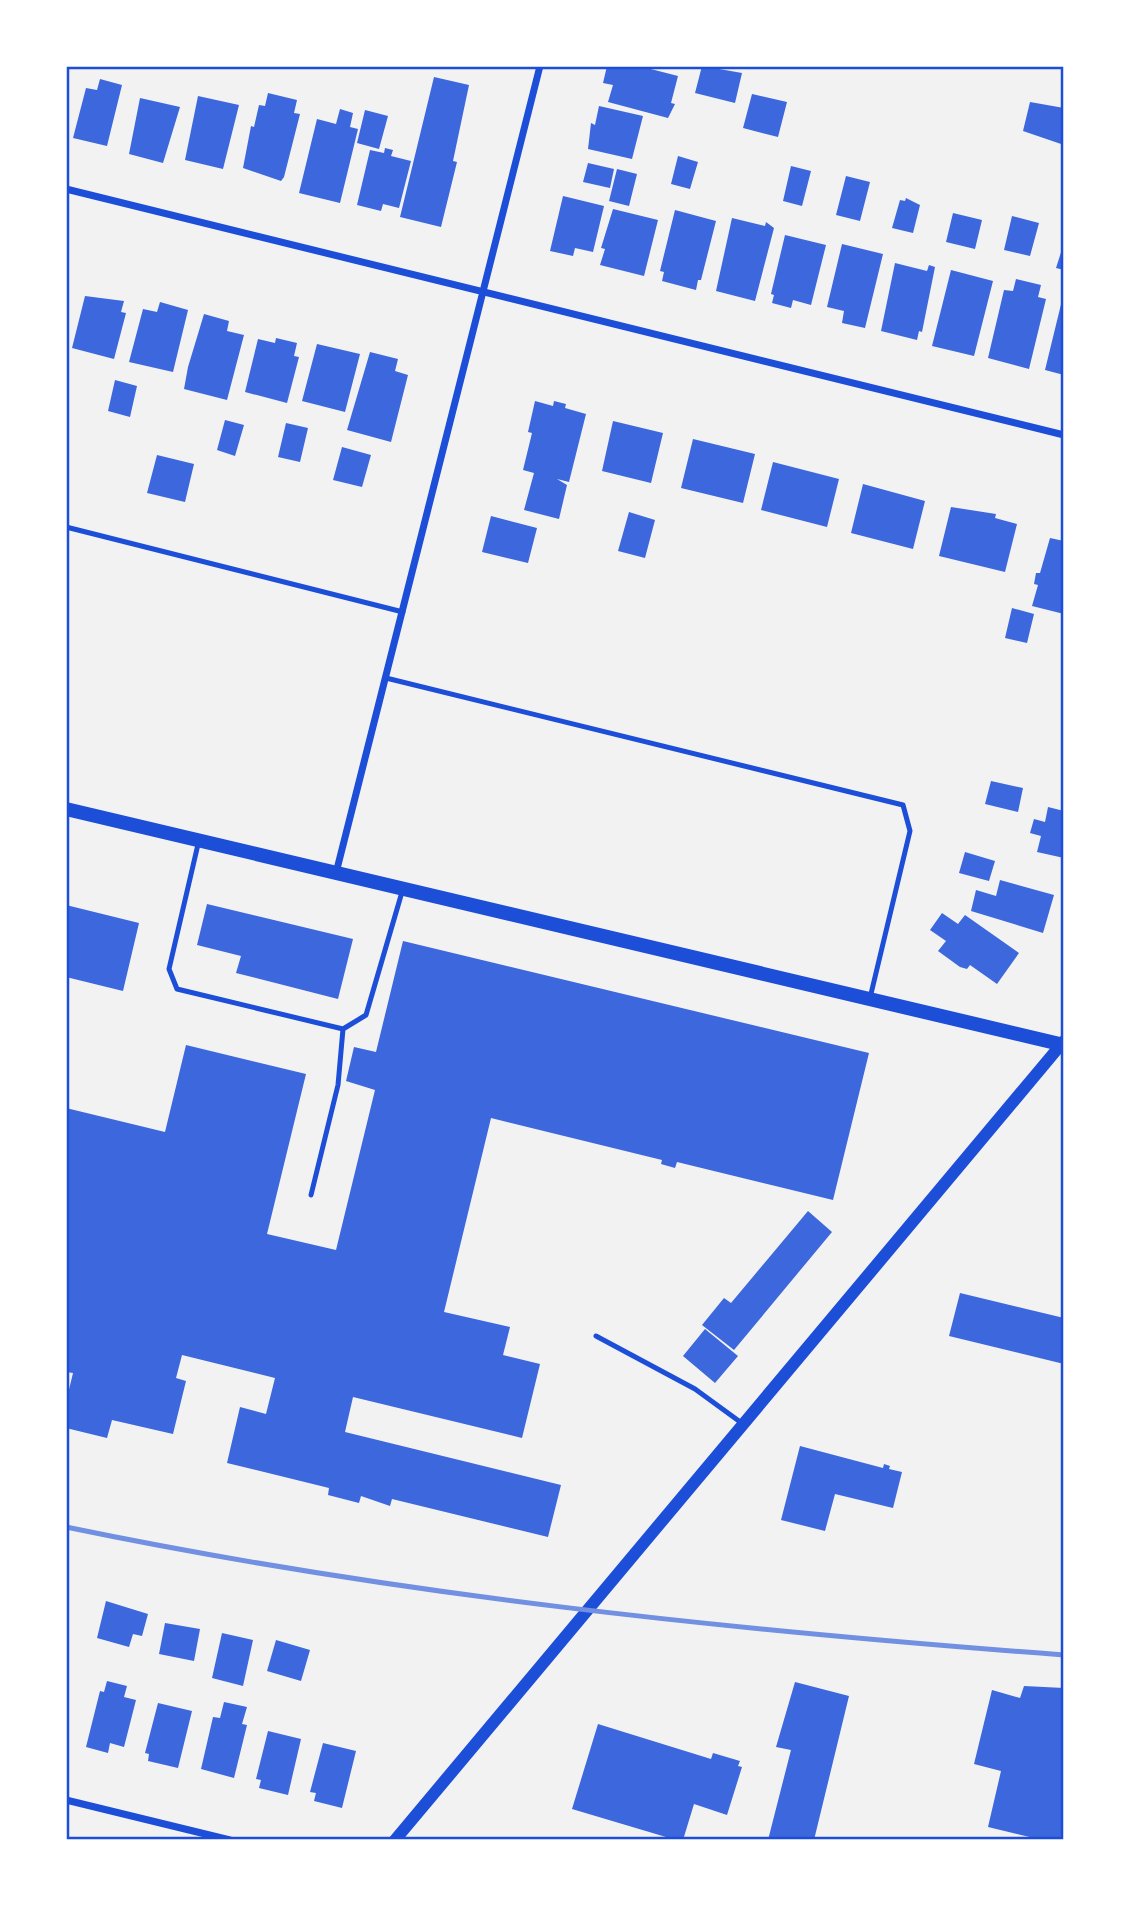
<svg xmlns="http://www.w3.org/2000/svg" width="1130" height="1906" viewBox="0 0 1130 1906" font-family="Karla,sans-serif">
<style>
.building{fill:#3d67dc}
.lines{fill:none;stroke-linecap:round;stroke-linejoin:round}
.service{stroke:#1d4ed8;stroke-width:5}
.minor{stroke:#1d4ed8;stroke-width:7}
.tertiary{stroke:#1d4ed8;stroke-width:12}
.secondary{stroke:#1d4ed8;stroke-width:14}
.rail{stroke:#7290e2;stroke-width:5}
.neatline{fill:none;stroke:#1d4ed8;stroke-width:2.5}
</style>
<rect width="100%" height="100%" fill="#f2f2f2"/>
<path class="building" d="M 607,66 L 639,66 L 678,76 L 671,103 L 675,104 L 668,118 L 608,102 L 613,85 L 603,83 Z
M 702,66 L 742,73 L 735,103 L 695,93 Z
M 434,77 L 469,85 L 453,161 L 457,162 L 441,227 L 400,217 Z
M 100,79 L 122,85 L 107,146 L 73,138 L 86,88 L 97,90 Z
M 268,93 L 297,100 L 294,113 L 300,114 L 284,177 L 281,181 L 243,168 L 251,126 L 254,127 L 259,105 L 265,106 Z
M 752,94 L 787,102 L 778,137 L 743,128 Z
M 198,96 L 239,105 L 223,169 L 185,160 Z
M 140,98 L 180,107 L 163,163 L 129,154 Z
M 1030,102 L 1064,108 L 1064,145 L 1023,131 Z
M 599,106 L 643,116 L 632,159 L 588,149 L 591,123 L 595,125 Z
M 340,109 L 353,113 L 350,127 L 358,129 L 340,203 L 299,193 L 317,119 L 336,124 Z
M 365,110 L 388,116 L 379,149 L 357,143 Z
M 385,148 L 393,150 L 391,156 L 411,161 L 399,208 L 383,204 L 381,211 L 357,205 L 370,150 L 384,153 Z
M 678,156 L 698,162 L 690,189 L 671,184 Z
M 588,163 L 614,169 L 610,188 L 583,182 Z
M 791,166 L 811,171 L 802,206 L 783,201 Z
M 617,169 L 637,174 L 629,206 L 609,201 Z
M 846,176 L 870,182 L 860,221 L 836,215 Z
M 563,196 L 604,206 L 593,252 L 575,248 L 573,256 L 550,251 Z
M 906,198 L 920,205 L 913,233 L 892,228 L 900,200 L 905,201 Z
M 613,209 L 658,220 L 644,276 L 600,265 L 605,249 L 601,248 Z
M 675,210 L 716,221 L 701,280 L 698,280 L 696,290 L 662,281 L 664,272 L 660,271 Z
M 953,213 L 982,220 L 975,249 L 946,242 Z
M 1012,216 L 1039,223 L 1030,256 L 1004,250 Z
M 732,218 L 765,226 L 766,222 L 774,228 L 755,301 L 716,291 Z
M 785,235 L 826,245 L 811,305 L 793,300 L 791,308 L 772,303 L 774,295 L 771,294 Z
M 1064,243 L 1064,270 L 1056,268 Z
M 842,244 L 883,254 L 865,328 L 842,323 L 844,311 L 827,307 Z
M 895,263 L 927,271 L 929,265 L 935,267 L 922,332 L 919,331 L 917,340 L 881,331 Z
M 951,270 L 993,281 L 974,356 L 932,346 Z
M 1016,279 L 1041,285 L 1038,297 L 1046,299 L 1029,369 L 988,358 L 1004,290 L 1013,291 Z
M 1064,292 L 1064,375 L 1045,370 Z
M 85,296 L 124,301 L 121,312 L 126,313 L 114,359 L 72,348 Z
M 160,302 L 188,310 L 173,372 L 129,362 L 143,309 L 157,312 Z
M 204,314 L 229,321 L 227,331 L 244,335 L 227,400 L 184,389 L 188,367 Z
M 276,338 L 297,343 L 294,356 L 299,357 L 287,403 L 245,392 L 258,339 L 275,343 Z
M 317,344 L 360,354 L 345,412 L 302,401 Z
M 370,352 L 398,359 L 395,371 L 408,375 L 391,442 L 347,430 Z
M 115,380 L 137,386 L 130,417 L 108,411 Z
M 535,401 L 553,406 L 554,401 L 566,404 L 565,408 L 586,414 L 569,482 L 557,479 L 567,485 L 559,519 L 524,510 L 534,473 L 523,470 L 532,433 L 528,432 Z
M 225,420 L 244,425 L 235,456 L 217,450 Z
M 613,421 L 663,433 L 651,483 L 602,471 Z
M 286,423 L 308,428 L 300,462 L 278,457 Z
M 693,439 L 755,454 L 743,503 L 681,488 Z
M 342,447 L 371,455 L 362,487 L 333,480 Z
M 157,455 L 194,464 L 185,502 L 147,493 Z
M 773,462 L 839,479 L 827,527 L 761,510 Z
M 863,484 L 925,501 L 913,549 L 851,533 Z
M 951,507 L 996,514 L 995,518 L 1017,524 L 1005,572 L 939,556 Z
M 629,512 L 655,520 L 645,558 L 618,551 Z
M 491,516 L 537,528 L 528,563 L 482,552 Z
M 1050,538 L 1064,541 L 1064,614 L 1032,606 L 1038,585 L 1034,584 L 1036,573 L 1040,573 Z
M 1012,608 L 1034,614 L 1027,643 L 1005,638 Z
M 991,781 L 1023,788 L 1018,812 L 985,804 Z
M 1048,807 L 1064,811 L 1064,858 L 1037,852 L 1041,836 L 1030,833 L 1034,819 L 1045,822 Z
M 965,852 L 995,861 L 989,881 L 959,873 Z
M 1000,880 L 1054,895 L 1043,933 L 971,911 L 976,890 L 996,896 Z
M 207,904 L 353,939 L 338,999 L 236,973 L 241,956 L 197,945 Z
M 66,905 L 139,923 L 123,991 L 66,977 Z
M 942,913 L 958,924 L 965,915 L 1019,953 L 997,984 L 970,965 L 967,969 L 960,967 L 938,951 L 946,941 L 930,930 Z
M 403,941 L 869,1053 L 833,1200 L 677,1162 L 675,1168 L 661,1164 L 662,1160 L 491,1118 L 444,1312 L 510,1327 L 503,1355 L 540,1364 L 522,1438 L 353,1397 L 345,1432 L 561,1485 L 548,1537 L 392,1499 L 390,1506 L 361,1496 L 359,1503 L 328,1495 L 329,1488 L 227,1463 L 240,1407 L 266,1414 L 275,1378 L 182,1355 L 176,1378 L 186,1381 L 173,1434 L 112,1420 L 107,1438 L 66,1428 L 66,1402 L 73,1373 L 66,1372 L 66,1108 L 165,1132 L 186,1045 L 306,1074 L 267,1234 L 336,1250 L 375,1090 L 346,1081 L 354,1047 L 376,1052 Z
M 808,1211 L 832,1232 L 734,1350 L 702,1325 L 724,1298 L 731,1303 Z
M 960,1293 L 1064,1318 L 1064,1364 L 949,1336 Z
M 705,1329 L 738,1356 L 715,1383 L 683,1356 Z
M 800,1446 L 883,1468 L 884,1464 L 890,1466 L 889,1469 L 902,1472 L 893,1508 L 835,1494 L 825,1531 L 781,1520 Z
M 106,1601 L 148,1614 L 142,1636 L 133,1634 L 129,1647 L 97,1638 Z
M 165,1623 L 200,1629 L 194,1661 L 159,1654 Z
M 222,1633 L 253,1640 L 243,1686 L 212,1678 Z
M 276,1640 L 310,1650 L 301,1681 L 267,1671 Z
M 107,1681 L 127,1686 L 124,1697 L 136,1700 L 124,1747 L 110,1743 L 108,1753 L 86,1747 L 100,1691 L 104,1692 Z
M 795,1682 L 849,1696 L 814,1840 L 768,1840 L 791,1750 L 776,1747 Z
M 1024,1686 L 1064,1688 L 1061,1840 L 1042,1840 L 988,1827 L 1001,1771 L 974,1764 L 992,1690 L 1020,1698 Z
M 224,1702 L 247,1707 L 242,1724 L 247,1725 L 234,1778 L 201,1769 L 213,1717 L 220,1718 Z
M 158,1703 L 192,1711 L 178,1768 L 148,1761 L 149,1754 L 145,1753 Z
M 598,1724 L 711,1759 L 713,1753 L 740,1761 L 738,1766 L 742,1767 L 727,1815 L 694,1804 L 683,1840 L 676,1840 L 572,1809 Z
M 268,1731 L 301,1739 L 288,1795 L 259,1788 L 261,1780 L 256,1779 Z
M 323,1743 L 356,1751 L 342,1808 L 314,1801 L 316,1793 L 310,1792 Z"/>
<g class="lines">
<path class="service" d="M 66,527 L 403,612
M 386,678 L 903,805 L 910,831 L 870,998
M 199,840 L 169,969 L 177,989 L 343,1029 L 366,1015 L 402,892
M 311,1195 L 338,1085 L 343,1029
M 596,1336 L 695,1389 L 743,1424"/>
<path class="minor" d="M 66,189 L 1064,435
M 336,873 L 540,66
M 66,1800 L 230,1840"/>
<path class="tertiary" d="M 395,1840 L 1064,1041"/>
<path class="secondary" d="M 66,809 L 1064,1045"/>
<path class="rail" d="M 66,1527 C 394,1595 730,1630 1064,1655"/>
</g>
<rect width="1130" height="1906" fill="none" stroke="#ffffff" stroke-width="136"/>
<rect x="68" y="68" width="994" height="1770" class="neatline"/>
</svg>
